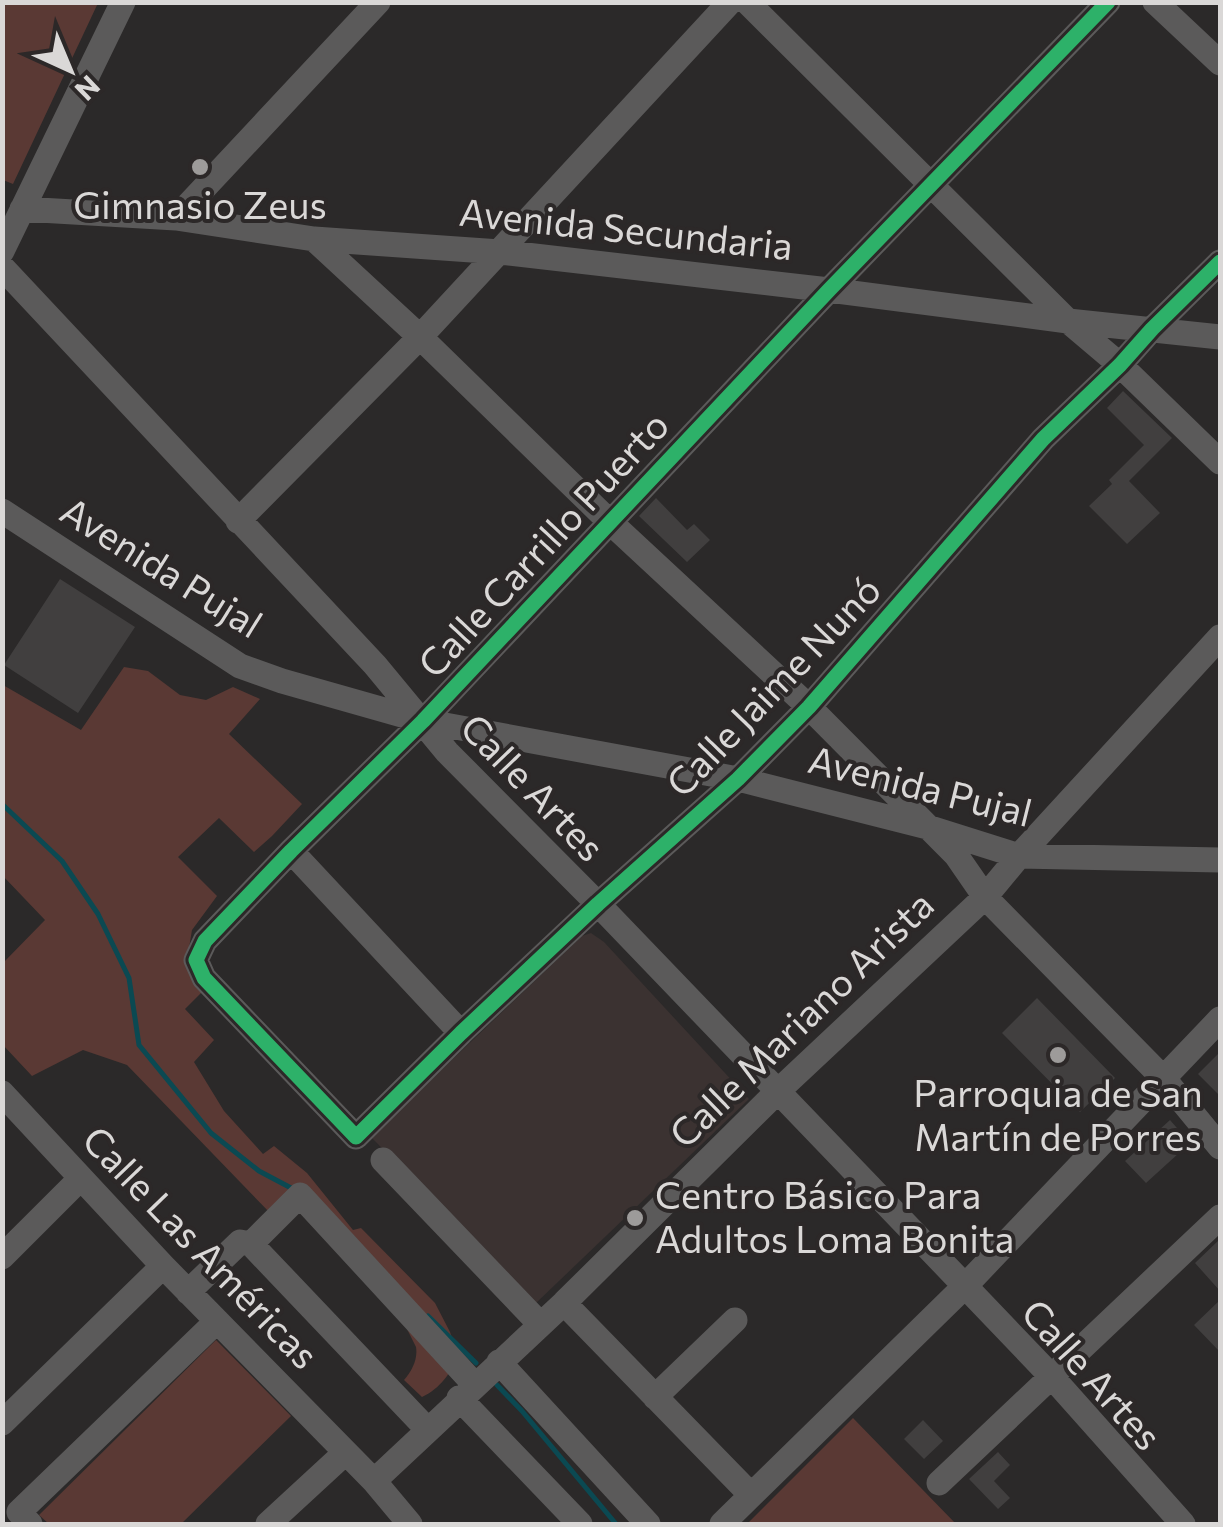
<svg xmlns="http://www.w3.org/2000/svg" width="1223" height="1527" viewBox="0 0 1223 1527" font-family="Commissioner,sans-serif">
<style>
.built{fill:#3b3231}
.green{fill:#5a3934}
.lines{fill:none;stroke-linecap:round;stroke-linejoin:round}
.stream{stroke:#0b4952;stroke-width:5}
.building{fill:#413f3f}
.minor{stroke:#5b5a5a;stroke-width:25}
.cycleway-casing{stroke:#2c2828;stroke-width:21}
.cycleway{stroke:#2db169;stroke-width:15}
.poi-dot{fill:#9d9b9a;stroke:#2c2828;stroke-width:4}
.labels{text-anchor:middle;stroke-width:8;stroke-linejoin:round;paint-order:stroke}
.poi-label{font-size:38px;fill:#dad8d7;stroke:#2c2828}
.street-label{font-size:38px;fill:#dad8d7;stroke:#2c2828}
</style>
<rect width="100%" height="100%" fill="#2b2929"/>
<path class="built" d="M 591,933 L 604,942 L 749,1099 L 535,1304 L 371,1137 L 582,936 Z"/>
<path class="green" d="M 2,3 L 98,3 L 13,184 L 3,180 Z
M 124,667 L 148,671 L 180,695 L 206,700 L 233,687 L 260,699 L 229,734 L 302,804 L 272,836 L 254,852 L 219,818 L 178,857 L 217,896 L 192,930 L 188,954 L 207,987 L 185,1009 L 214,1040 L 194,1062 L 224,1111 L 263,1154 L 274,1146 L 307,1173 L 353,1230 L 361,1228 L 435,1303 L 450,1332 L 459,1357 C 449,1374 441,1388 422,1397 L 404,1380 C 412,1371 418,1359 416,1347 L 386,1287 L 297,1204 L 271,1214 L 127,1065 L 83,1050 L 32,1076 L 3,1045 L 3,963 L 45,920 L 3,876 L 3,685 L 81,730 Z
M 216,1340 L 291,1416 L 181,1524 L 49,1524 L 39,1515 Z
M 853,1418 L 956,1524 L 747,1524 Z"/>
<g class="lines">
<path class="stream" d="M 2,804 L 62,861 L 98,914 L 129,978 L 139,1045 L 211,1133 L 259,1171 L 293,1189
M 428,1316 L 476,1363
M 497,1385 L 522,1411 L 616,1524"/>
</g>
<path class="building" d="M 1123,391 L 1172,438 L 1129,481 L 1160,513 L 1127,544 L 1089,506 L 1112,484 L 1109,480 L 1144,445 L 1107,408 Z
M 656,498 L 687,530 L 694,524 L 710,540 L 687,562 L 639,516 Z
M 60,579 L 135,627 L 78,713 L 4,665 Z
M 1037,998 L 1115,1078 L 1080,1112 L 1002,1033 Z
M 1220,1052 L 1220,1096 L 1198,1074 Z
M 1170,1120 L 1190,1143 L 1146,1183 L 1125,1161 Z
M 1220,1239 L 1220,1291 L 1195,1263 Z
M 1220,1300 L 1220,1352 L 1194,1325 Z
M 923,1420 L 943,1441 L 924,1459 L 904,1439 Z
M 998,1452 L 1010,1465 L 994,1481 L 1010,1498 L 998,1509 L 969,1479 Z"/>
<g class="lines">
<path class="minor" d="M 747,2 L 1068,321 L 1120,365 L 1220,462
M 1108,2 L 829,290 L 423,721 L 291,851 L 205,941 L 196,960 L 204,978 L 356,1137 L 461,1033 L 598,904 L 738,779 L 809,707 L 1043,439 L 1120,365 L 1152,329 L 1220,262
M 1155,2 L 1220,63
M 22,209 L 176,218 L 314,239 L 500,252 L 829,290 L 1068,321 L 1220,337
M 176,218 L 378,2
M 314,239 L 420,337 L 611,523 L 809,707 L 956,855 L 985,897 L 1164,1079 L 1220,1147
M 2,251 L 123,2
M 2,267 L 375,665 L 447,752 L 598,904 L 965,1286 L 1052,1377 L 1183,1524
M 2,511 L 240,666 L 282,681 L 423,721 L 738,779 L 927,827 L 1019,856 L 1220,860
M 238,521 L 420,337 L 730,2
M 291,851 L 461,1033
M 2,1093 L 163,1266 L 374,1481 L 410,1524
M 383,1160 L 540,1324
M 251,1244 L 427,1429
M 2,1257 L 81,1178
M 188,1292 L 240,1242 L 251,1244 L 300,1195 L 475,1385
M 564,1303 L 751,1495
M 499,1362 L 648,1524
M 655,1397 L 735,1320
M 459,1398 L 580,1524
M 2,1423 L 163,1266
M 374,1481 L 564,1303 L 777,1092 L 985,897 L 1019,856 L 1220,637
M 939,1483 L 1220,1217
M 30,1524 L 19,1512 L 217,1321
M 268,1524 L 345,1453
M 722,1524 L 965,1286 L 1220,1019"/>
<defs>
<path id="cycleway" d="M 1108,2 L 829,290 L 423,721 L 291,851 L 205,941 L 196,960 L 204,978 L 356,1137 L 461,1033 L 598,904 L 738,779 L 809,707 L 1043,439 L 1120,365 L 1152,329 L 1220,262"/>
</defs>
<use href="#cycleway" class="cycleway-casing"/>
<use href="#cycleway" class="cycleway"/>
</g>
<g class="poi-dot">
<circle cx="200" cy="167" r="10"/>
<circle cx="1058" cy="1055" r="10"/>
<circle cx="635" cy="1218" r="10"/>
</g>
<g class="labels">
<g class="poi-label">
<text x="200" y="219">Gimnasio Zeus</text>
<text x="1058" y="1107">Parroquia de San<tspan x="1058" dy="44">Martín de Porres</tspan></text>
<text x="655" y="1209" text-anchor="start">Centro Básico Para<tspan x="655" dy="44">Adultos Loma Bonita</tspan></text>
</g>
<g class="street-label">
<text transform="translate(626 230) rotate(6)" y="13">Avenida Secundaria</text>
<text transform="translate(544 545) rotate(-47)" y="13">Calle Carrillo Puerto</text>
<text transform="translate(161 568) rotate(32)" y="13">Avenida Pujal</text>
<text transform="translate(774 687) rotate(-46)" y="13">Calle Jaime Nunó</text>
<text transform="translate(920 787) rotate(14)" y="13">Avenida Pujal</text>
<text transform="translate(532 788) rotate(46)" y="13">Calle Artes</text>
<text transform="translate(802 1020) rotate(-44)" y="13">Calle Mariano Arista</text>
<text transform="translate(200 1248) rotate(46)" y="13">Calle Las Américas</text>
<text transform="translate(1091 1375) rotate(48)" y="13">Calle Artes</text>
</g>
</g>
<rect width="1223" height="1527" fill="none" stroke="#dad8d7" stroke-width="10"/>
<g transform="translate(70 70) rotate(136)" stroke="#2c2828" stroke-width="8" paint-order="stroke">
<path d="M0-8L18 38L0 25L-18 38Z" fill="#dad8d7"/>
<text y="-15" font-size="28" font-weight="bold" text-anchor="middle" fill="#dad8d7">N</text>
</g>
</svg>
